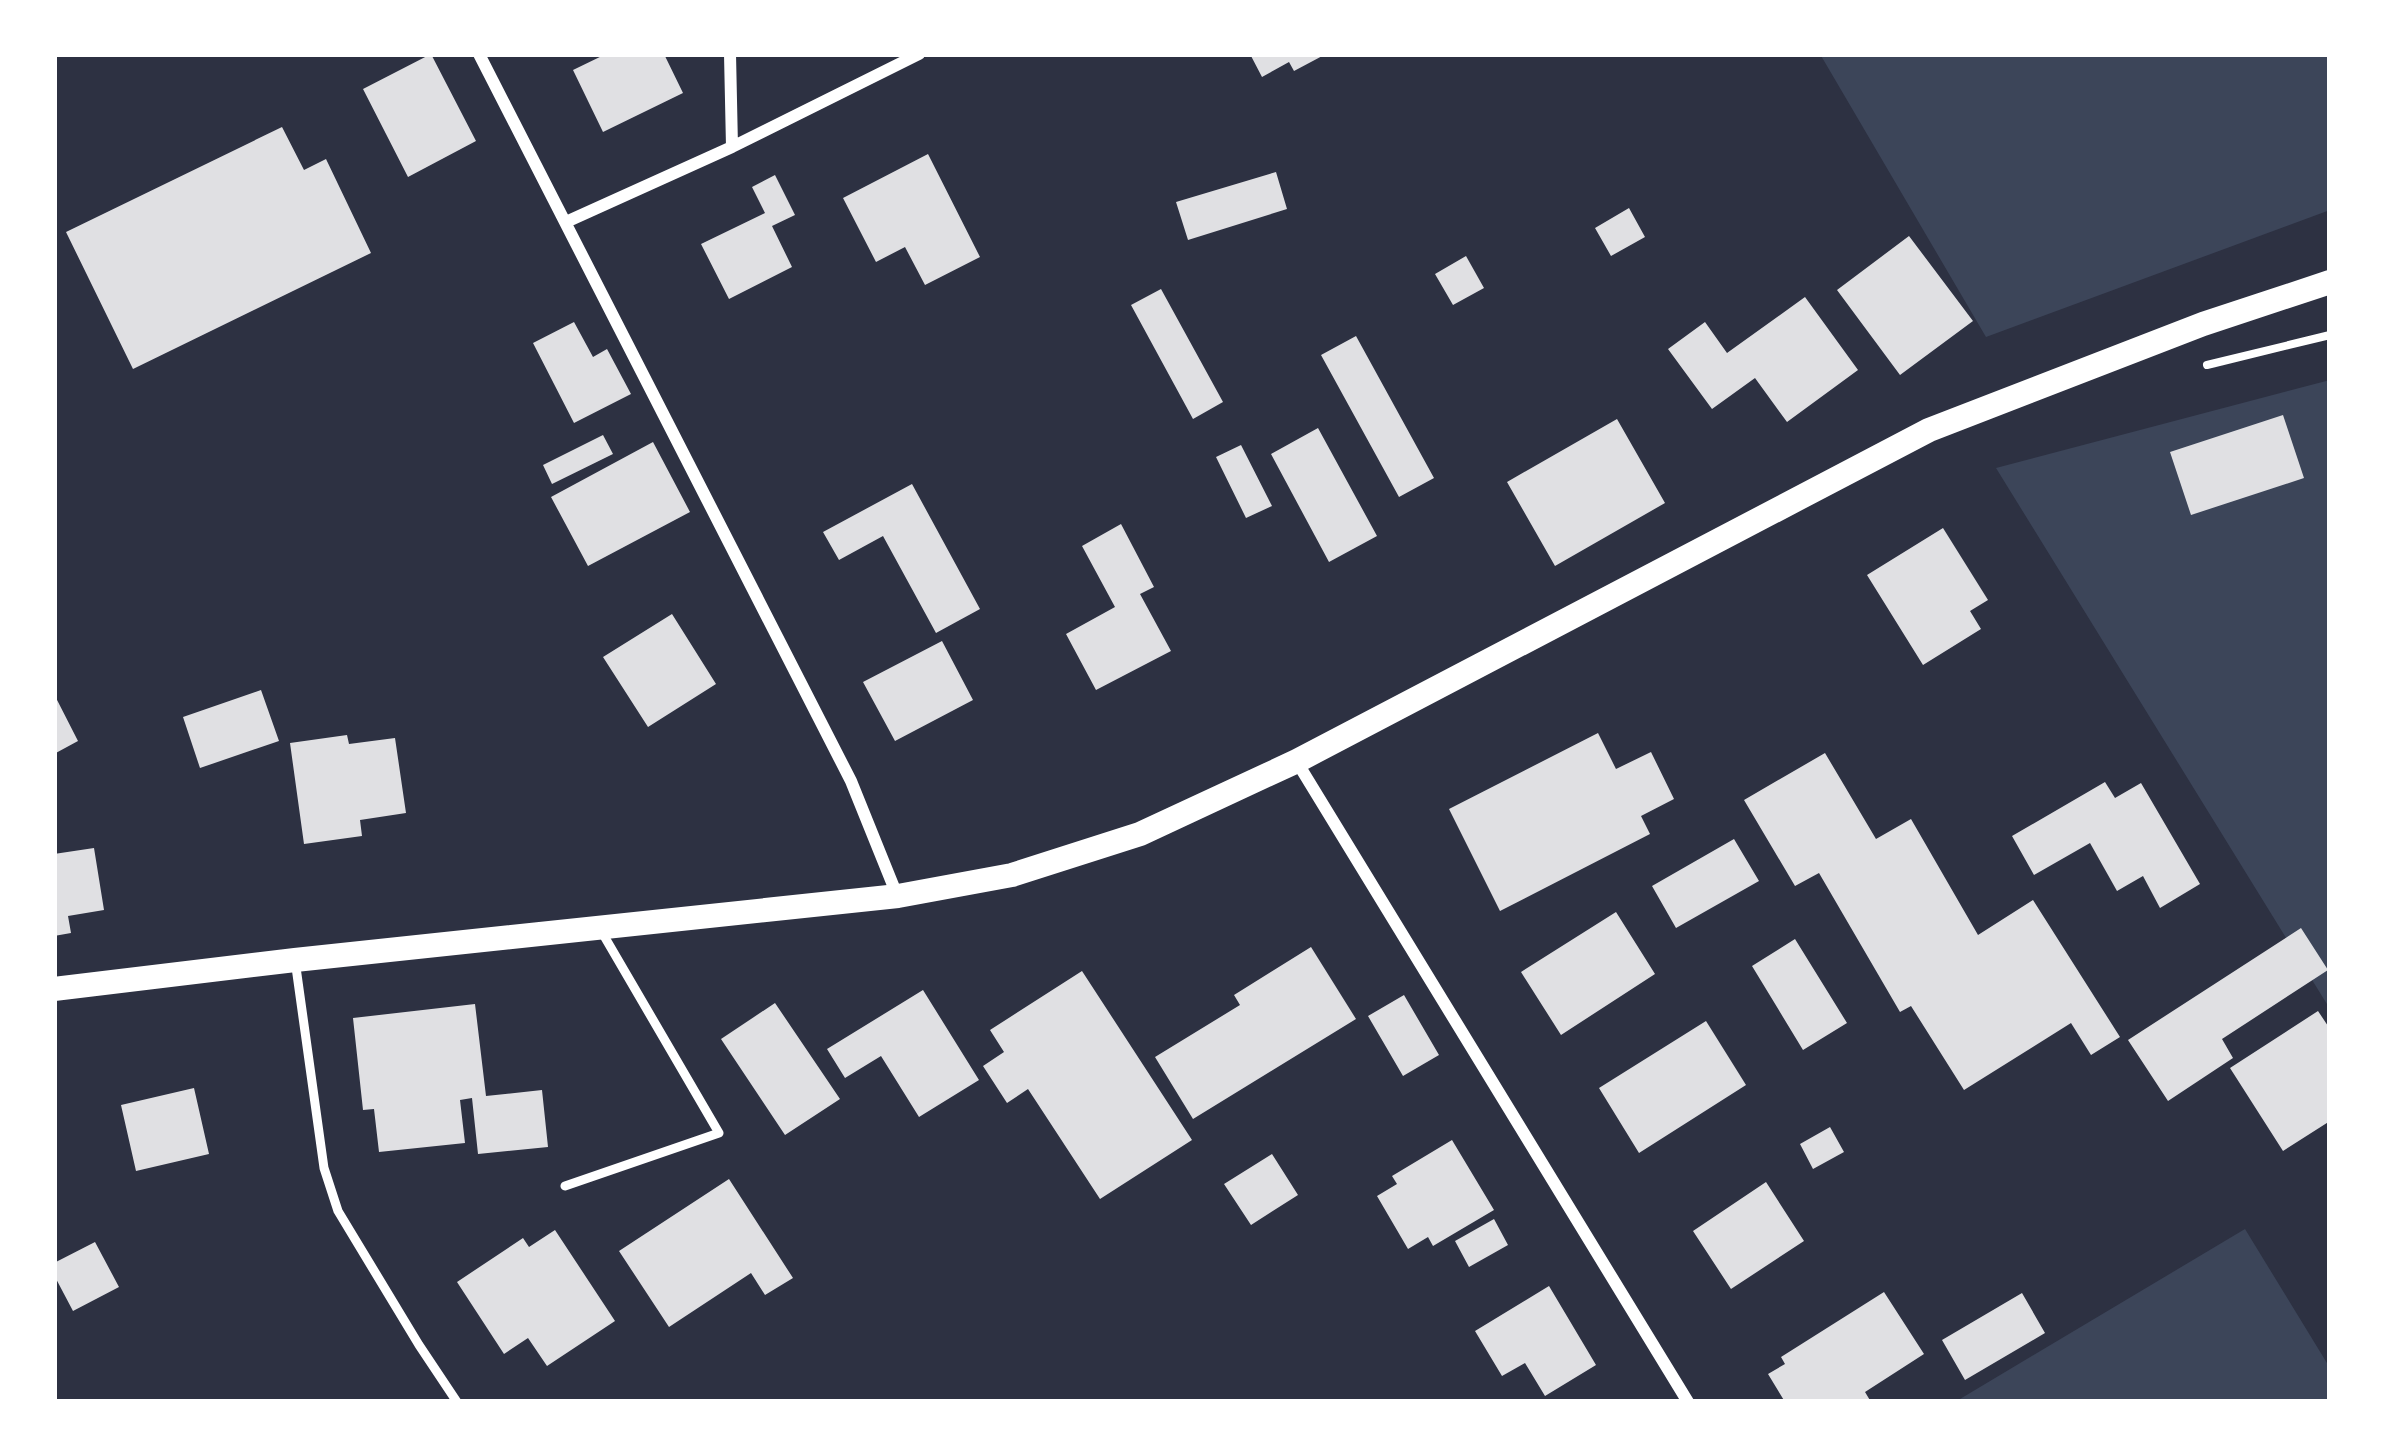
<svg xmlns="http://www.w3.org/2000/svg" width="2384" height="1456" viewBox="0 0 2384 1456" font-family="'Archivo Narrow',sans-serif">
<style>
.green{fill:#3c4559}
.building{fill:#e0e0e3}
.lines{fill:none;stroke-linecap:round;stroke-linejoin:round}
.path{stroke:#fff;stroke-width:8}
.service{stroke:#fff;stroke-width:9}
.minor{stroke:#fff;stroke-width:12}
.secondary{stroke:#fff;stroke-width:24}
</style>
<rect width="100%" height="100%" fill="#2d3142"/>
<path class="green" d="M 1820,54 L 2330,54 L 2330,210 L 1986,337 Z
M 2330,380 L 2330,1009 L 1996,468 Z
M 2245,1229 L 2330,1368 L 2330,1402 L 1955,1402 Z"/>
<path class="building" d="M 431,54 L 476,141 L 408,177 L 363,89 Z
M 606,54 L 664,54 L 683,93 L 603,132 L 573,70 Z
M 1250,54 L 1326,54 L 1294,71 L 1289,62 L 1262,77 Z
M 282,127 L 304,170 L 326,159 L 371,253 L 133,369 L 66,232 Z
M 928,154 L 980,257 L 925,285 L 905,247 L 876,262 L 843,198 Z
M 1276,172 L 1287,209 L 1188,240 L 1176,202 Z
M 775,175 L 795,215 L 772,226 L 792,267 L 729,299 L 701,244 L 765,213 L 752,187 Z
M 1629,208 L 1645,237 L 1611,256 L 1595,228 Z
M 1909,236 L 1973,321 L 1900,375 L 1837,290 Z
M 1466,256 L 1484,288 L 1453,305 L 1435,274 Z
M 1161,289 L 1223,402 L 1193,419 L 1131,305 Z
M 1805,297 L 1858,370 L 1787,422 L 1755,378 L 1712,409 L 1668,349 L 1705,322 L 1727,353 Z
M 574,322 L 593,357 L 607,349 L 631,394 L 574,423 L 533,343 Z
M 1356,336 L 1434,478 L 1399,497 L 1321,355 Z
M 2283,415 L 2304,478 L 2191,515 L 2170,452 Z
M 1617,419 L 1665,503 L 1555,566 L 1507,482 Z
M 1318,428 L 1377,536 L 1329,562 L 1271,454 Z
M 603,435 L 613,454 L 552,484 L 543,465 Z
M 653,442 L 690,512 L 588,566 L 551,497 Z
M 1241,445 L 1272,506 L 1246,518 L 1216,457 Z
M 912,484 L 980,609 L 936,633 L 883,536 L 839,560 L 823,532 Z
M 1121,524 L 1154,587 L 1140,594 L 1171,651 L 1096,690 L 1066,634 L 1115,607 L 1082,546 Z
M 1943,528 L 1988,600 L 1970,611 L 1981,629 L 1923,665 L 1867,575 Z
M 672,614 L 716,684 L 648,727 L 603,657 Z
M 942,641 L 973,700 L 895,741 L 863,682 Z
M 261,690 L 279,741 L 200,768 L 183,717 Z
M 54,694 L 78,741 L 54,754 Z
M 1598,733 L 1616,769 L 1651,752 L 1674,799 L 1641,816 L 1650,834 L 1500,911 L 1449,809 Z
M 347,735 L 349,744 L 395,738 L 406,813 L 360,820 L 362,836 L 304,844 L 290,743 Z
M 1825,753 L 1876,839 L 1911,819 L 1978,935 L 2033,900 L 2120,1037 L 2091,1055 L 2071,1023 L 1964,1090 L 1911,1006 L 1900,1012 L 1819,873 L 1795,886 L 1744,800 Z
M 2105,782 L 2115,798 L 2141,783 L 2200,884 L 2160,908 L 2143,876 L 2117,891 L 2090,843 L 2034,875 L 2012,836 Z
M 1734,839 L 1759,881 L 1676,928 L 1652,886 Z
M 94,848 L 104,910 L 68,916 L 71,933 L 54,936 L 54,854 Z
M 1616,912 L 1655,974 L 1561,1035 L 1521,972 Z
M 2301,928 L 2328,970 L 2222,1039 L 2233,1058 L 2168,1101 L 2128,1040 Z
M 1795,939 L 1847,1023 L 1803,1050 L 1752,966 Z
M 1311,947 L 1356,1019 L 1193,1119 L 1155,1057 L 1240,1005 L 1234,995 Z
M 1082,971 L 1192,1140 L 1100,1199 L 1028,1089 L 1007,1103 L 983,1066 L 1004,1052 L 990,1030 Z
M 923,990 L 979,1080 L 919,1117 L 881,1056 L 845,1078 L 827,1049 Z
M 1404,995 L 1439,1055 L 1403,1076 L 1368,1016 Z
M 775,1003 L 840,1099 L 785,1135 L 721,1039 Z
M 475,1004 L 486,1096 L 542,1090 L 548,1147 L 478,1154 L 472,1098 L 460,1100 L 465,1143 L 379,1152 L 374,1109 L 363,1110 L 353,1018 Z
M 2318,1011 L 2330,1029 L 2330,1121 L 2283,1151 L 2230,1068 Z
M 1706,1021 L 1746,1085 L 1639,1153 L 1599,1088 Z
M 194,1088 L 209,1154 L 136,1171 L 121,1105 Z
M 1830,1127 L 1844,1152 L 1813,1169 L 1800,1144 Z
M 1452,1140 L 1494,1210 L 1433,1246 L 1428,1237 L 1408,1249 L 1377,1196 L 1397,1184 L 1392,1176 Z
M 1272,1154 L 1298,1195 L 1251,1225 L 1224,1184 Z
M 729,1179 L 793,1278 L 765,1295 L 751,1273 L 669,1327 L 619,1251 Z
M 1766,1182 L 1804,1241 L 1731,1289 L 1693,1231 Z
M 1494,1219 L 1508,1245 L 1469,1267 L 1455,1241 Z
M 555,1230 L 615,1321 L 547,1366 L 528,1338 L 504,1354 L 457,1282 L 523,1238 L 529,1247 Z
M 95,1242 L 119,1287 L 73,1311 L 54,1275 L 54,1263 Z
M 1549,1286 L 1596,1365 L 1545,1396 L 1525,1363 L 1502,1376 L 1475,1331 Z
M 1884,1292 L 1924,1354 L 1865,1392 L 1871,1402 L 1785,1402 L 1768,1374 L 1785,1364 L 1781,1357 Z
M 2022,1293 L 2045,1333 L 1965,1380 L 1942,1340 Z"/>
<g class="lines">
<path class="path" d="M 2207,365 L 2330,335"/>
<path class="service" d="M 295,960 L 324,1168 L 338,1211 L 419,1345 L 457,1402
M 565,1186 L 719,1133 L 600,929"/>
<path class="minor" d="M 479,54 L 851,781 L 897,895
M 730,54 L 732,147
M 566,222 L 732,147 L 919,54
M 1297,762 L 1688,1402"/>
<path class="secondary" d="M 54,989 L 295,960 L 898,896 L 1012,875 L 1140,834 L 1297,761 L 1929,430 L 2203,324 L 2330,282"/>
</g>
<rect width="2384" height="1456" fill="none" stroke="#ffffff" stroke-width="114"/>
</svg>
